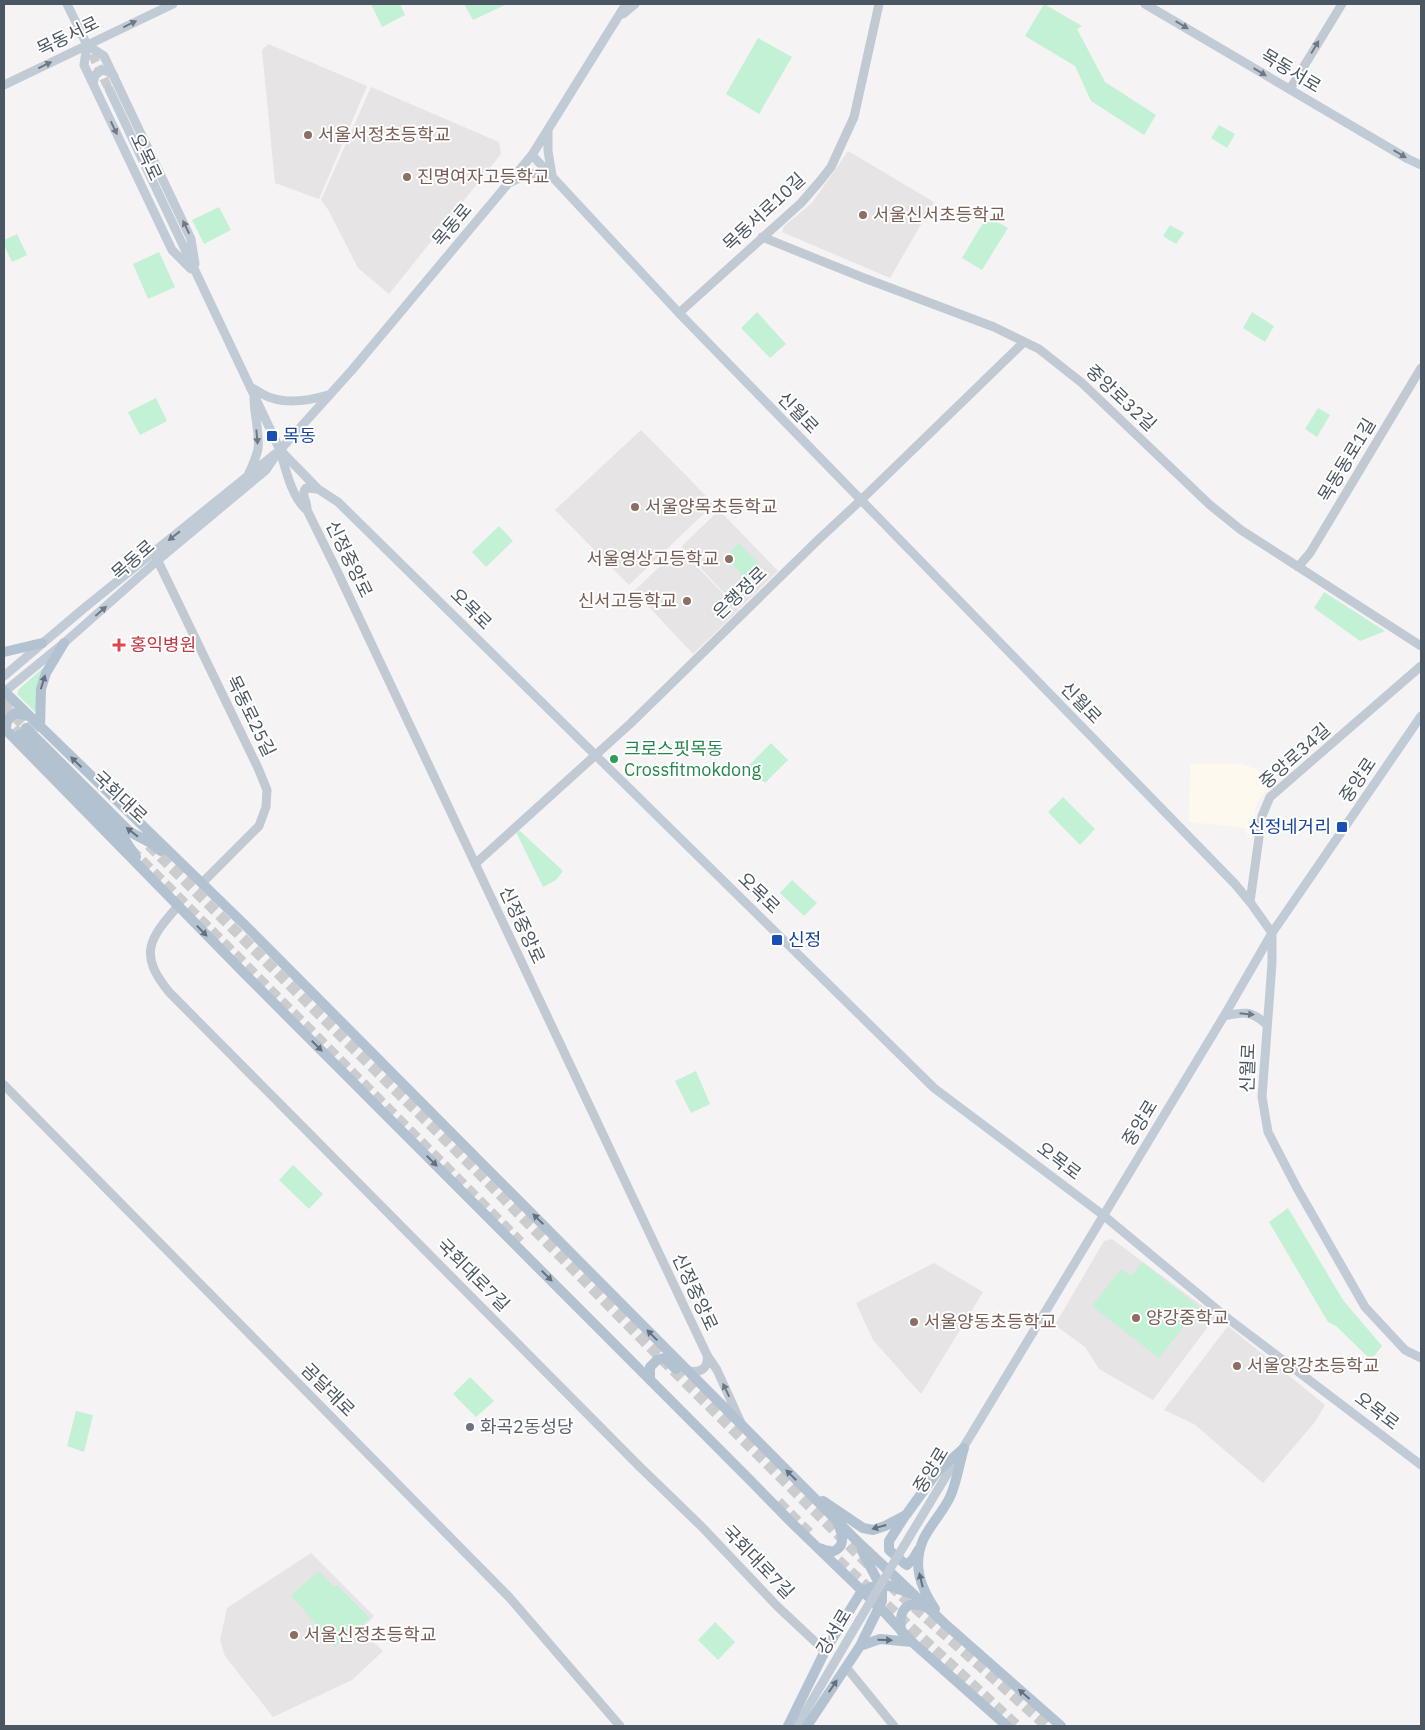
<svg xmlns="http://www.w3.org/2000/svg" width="1425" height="1730" viewBox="0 0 1425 1730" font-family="'IBM Plex Sans','Noto Sans KR',sans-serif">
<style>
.commercial{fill:#fdf9ef}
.education{fill:#e6e4e5}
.green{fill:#c3f1d5}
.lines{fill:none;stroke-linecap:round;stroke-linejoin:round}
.secondary-tunnel{stroke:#caccce;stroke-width:9;stroke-dasharray:9 4.5;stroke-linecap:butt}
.primary-tunnel{stroke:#caccce;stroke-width:10;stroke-dasharray:10 5;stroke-linecap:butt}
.trunk-tunnel{stroke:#caccce;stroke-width:11;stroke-dasharray:11 5.5;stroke-linecap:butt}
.tertiary{stroke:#c1cad2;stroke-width:9}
.secondary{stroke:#c1cbd6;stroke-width:9}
.primary{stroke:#b3c2d1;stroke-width:10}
.secondary-bridge{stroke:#c1cbd6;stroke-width:9}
.oneway{fill:#6e7984}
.oneway2{fill:#6e7983}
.oneway3{fill:#64717d}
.education-dot{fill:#8d6e63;stroke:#fff;stroke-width:2}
.transit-dot{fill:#1a4fb4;stroke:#fff;stroke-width:2}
.health-dot{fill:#e0444e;stroke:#fff;stroke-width:2}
.leisure-dot{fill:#2e9e5b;stroke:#fff;stroke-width:2}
.worship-dot{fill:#6b7280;stroke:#fff;stroke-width:2}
.labels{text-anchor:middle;stroke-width:4;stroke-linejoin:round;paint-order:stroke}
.street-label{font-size:18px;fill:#4a5661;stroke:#fff}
.education-label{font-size:18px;fill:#785e54;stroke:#fff;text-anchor:start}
.transit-label{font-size:18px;fill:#164399;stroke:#fff;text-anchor:start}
.health-label{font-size:18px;fill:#be3a42;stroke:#fff;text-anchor:start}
.leisure-label{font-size:18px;fill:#27864d;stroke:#fff;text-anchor:start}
.worship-label{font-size:18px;fill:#5b616d;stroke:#fff;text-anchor:start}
</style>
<rect width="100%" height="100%" fill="#f5f3f3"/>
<path class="commercial" d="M 1190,764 L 1243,764 L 1268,774 L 1271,777 L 1271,783 L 1258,801 L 1255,810 L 1252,835 L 1247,835 L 1245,828 L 1189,822 Z"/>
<path class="education" d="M 268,44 L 367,86 L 319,199 L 275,183 L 262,50 Z
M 371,87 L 499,142 L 501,154 L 389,294 L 358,268 L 329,211 L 321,200 Z
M 848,151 L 934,202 L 890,278 L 782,232 L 784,226 L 812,203 Z
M 641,430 L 714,504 L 629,585 L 555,510 Z
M 719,510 L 778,571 L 739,609 L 681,547 Z
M 679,548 L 739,610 L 693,654 L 634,591 Z
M 1112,1239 L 1216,1316 L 1153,1400 L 1099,1369 L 1085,1347 L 1055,1325 L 1104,1241 Z
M 934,1263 L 983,1292 L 921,1394 L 873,1340 L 856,1303 Z
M 1228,1326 L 1325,1405 L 1315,1422 L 1263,1483 L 1194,1424 L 1164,1410 Z
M 311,1553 L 374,1616 L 361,1630 L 383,1651 L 352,1680 L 273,1717 L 225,1656 L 220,1640 L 227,1608 Z"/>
<path class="green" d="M 371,4 L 400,4 L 405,15 L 382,27 Z
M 464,4 L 507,4 L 473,20 Z
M 1044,4 L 1082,26 L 1077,29 L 1105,82 L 1156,115 L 1144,135 L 1091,101 L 1075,66 L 1025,36 Z
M 758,38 L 792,57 L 759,114 L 726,94 Z
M 1219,125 L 1235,134 L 1227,148 L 1211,138 Z
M 219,207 L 231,230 L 204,244 L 192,220 Z
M 987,216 L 1008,228 L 982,270 L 962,258 Z
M 1170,225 L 1184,233 L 1176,244 L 1163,236 Z
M 17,234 L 27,255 L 12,262 L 4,245 L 4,240 Z
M 159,252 L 175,287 L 148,299 L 133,264 Z
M 757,312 L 786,344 L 770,358 L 741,328 Z
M 1252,312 L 1274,326 L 1265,342 L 1243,328 Z
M 156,398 L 167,421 L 140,435 L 128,412 Z
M 1318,408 L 1330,415 L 1317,437 L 1305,429 Z
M 499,526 L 513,541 L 486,567 L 472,552 Z
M 739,543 L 761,567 L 747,581 L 726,556 Z
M 1324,592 L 1385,631 L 1360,641 L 1314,608 Z
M 43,668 L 45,669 L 37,709 L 35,712 L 17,694 L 19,689 Z
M 771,743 L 788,760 L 765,783 L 747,767 Z
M 1063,797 L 1095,829 L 1080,845 L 1048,812 Z
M 519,830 L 563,871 L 556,880 L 543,887 L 516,832 Z
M 792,880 L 817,903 L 804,916 L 780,893 Z
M 696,1071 L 710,1104 L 691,1113 L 675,1081 Z
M 293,1165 L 323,1194 L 309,1209 L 279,1180 Z
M 1288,1208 L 1343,1300 L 1382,1346 L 1371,1360 L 1336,1326 L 1328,1322 L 1269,1222 Z
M 1142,1262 L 1199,1307 L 1159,1358 L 1092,1306 L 1121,1269 L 1131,1276 Z
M 470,1377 L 494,1401 L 476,1417 L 453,1394 Z
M 76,1411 L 93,1415 L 84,1452 L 67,1446 Z
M 319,1571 L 334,1587 L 337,1585 L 370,1618 L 335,1647 L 291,1595 Z
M 715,1622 L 735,1642 L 718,1660 L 698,1640 Z"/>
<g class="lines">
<path class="secondary-tunnel" d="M 86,42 L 109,89"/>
<path class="primary-tunnel" d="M 4,706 L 26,728
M 4,717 L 20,734"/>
<path class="trunk-tunnel" d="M 4,699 L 37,733
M 149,845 L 474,1168 L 641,1338 L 870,1566
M 130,849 L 520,1242
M 778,1502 L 809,1533
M 826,1549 L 1017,1726
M 890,1585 L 1047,1726"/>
<path class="tertiary" d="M 1290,89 L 1342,4
M 762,237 L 864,278 L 994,327 L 1039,349 L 1082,383 L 1210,505 L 1241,530 L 1421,646
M 679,313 L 801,203 L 820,181 L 831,167 L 854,117 L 879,4
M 280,450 C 285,467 292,499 307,510 L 338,573 L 707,1355 L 717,1370 L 742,1425
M 307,510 C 308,501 300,495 306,488 L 318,489
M 155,555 L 258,768 L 267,790 L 266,807 L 259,826 L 202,883
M 1298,567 L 1310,553 L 1421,368
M 475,864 L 631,723 L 818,540 L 861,500 L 1024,342
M 1250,902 L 1262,816 L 1270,797 L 1421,666
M 178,906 C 149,939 138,954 169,992 L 639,1466 L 701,1526 L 777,1606 L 825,1651
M 4,1085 L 509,1597 L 620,1726
M 688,1371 C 700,1373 709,1369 707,1355
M 846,1667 L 894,1726"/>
<path class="secondary" d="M 67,4 L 87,45 L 104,56 L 191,239 L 195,264
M 1145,4 L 1408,159 L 1421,165
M 623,14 L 635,4
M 87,45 L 84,65 L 172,250 L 191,269
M 93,84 L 95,75 L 102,70 L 109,72 L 114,76
M 4,85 L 173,4
M 109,89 L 280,450 L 318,489 L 338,502 L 934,1088 L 1103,1215 L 1226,1317 L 1421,1465
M 548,131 L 548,151 L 552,175
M 532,155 L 679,313 L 1235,884 L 1250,902 L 1272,933 L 1272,963 L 1262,1097 L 1268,1132 L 1297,1188 L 1365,1307 L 1405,1350 L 1421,1358
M 511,182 C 525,175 536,170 550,176
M 250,387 C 257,390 264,396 272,398 C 289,404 311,400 328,395
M 248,475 C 252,467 256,458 258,449 C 260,433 254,415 254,398
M 4,676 L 83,609 L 280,450 L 352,370 L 532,155 L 626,4
M 4,692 L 64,643 L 158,560 L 266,470 L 274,458
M 1224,1016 C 1243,1012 1251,1010 1266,1024
M 899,1554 L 1224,1016 L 1272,933 L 1421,716
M 797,1726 L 860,1619"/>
<path class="primary" d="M 4,652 L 42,643
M 4,691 L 247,927 L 857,1541 L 944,1623 L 1061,1726
M 40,727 L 41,689 L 46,673 L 64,643
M 4,728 L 244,973 L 749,1479 L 792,1523 L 886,1614 L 912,1642 L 1007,1726
M 26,728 L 130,832 L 151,843 L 161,851
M 6,730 C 6,721 8,717 16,713 L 28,716
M 20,734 L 125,840 L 136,857
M 650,1380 L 650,1367 L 657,1360 L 664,1358 L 676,1369
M 823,1501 L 863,1528 L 873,1530 L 885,1526 L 906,1515 L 937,1472 L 964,1448
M 905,1516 L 889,1541 L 889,1550 L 904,1563 L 907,1565 L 913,1559 L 919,1549
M 819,1548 L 831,1552 C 846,1548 843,1535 838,1524
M 935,1609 C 921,1588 912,1566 923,1540 C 930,1525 943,1512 950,1497 C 957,1482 959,1464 964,1448
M 901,1631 C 899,1612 904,1599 926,1607
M 860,1646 L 880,1639 L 912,1642
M 788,1726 L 825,1651 L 861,1592 L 876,1585 L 888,1585 L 909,1593
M 807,1726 L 860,1646 L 882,1601 L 882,1589 L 862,1551"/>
<path class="secondary-bridge" d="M 860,1619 L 899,1554"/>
</g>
<defs><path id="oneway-solid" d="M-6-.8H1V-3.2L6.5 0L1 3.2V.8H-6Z" transform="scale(1.25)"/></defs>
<g class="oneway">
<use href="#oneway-solid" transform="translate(130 24) rotate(-26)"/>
<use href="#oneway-solid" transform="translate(1182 25) rotate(31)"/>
<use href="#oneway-solid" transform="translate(45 65) rotate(-26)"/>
<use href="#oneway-solid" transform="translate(1260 72) rotate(31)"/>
<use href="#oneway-solid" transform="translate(114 128) rotate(65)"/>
<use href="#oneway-solid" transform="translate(1400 154) rotate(31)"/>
<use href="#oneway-solid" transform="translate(186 227) rotate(-115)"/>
<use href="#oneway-solid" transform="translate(257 437) rotate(85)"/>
<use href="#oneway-solid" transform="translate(174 536) rotate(142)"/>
<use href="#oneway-solid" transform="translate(101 611) rotate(-41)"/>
<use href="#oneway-solid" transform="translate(1247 1014) rotate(6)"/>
</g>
<g class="oneway2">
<use href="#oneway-solid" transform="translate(1315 47) rotate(-59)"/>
<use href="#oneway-solid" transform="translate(726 1390) rotate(-116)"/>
</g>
<g class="oneway3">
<use href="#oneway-solid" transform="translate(43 682) rotate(-73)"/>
<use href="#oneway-solid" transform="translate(76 762) rotate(-136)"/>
<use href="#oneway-solid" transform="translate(132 832) rotate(-142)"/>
<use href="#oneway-solid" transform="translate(202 931) rotate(46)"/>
<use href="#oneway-solid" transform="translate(317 1046) rotate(45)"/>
<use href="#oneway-solid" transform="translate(432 1161) rotate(45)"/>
<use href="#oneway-solid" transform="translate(538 1219) rotate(-135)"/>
<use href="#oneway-solid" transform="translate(547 1276) rotate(45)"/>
<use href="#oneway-solid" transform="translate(652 1335) rotate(-134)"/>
<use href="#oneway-solid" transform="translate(791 1475) rotate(-135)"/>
<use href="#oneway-solid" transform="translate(879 1527) rotate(164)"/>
<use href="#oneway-solid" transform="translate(921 1580) rotate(-103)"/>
<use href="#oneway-solid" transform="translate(885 1640) rotate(1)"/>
<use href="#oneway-solid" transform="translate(833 1686) rotate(-56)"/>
<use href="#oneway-solid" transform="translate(1024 1694) rotate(-139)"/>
</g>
<g class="education-dot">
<circle cx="308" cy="135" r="5"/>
<circle cx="407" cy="177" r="5"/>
<circle cx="863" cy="215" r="5"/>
<circle cx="635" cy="507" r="5"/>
<circle cx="729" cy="559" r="5"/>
<circle cx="687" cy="601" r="5"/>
<circle cx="1136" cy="1318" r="5"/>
<circle cx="914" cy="1322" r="5"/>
<circle cx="1237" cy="1366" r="5"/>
<circle cx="294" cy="1635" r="5"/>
</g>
<g class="transit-dot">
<rect x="266" y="430" width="12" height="12" rx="2.5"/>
<rect x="1336" y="821" width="12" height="12" rx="2.5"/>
<rect x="771" y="934" width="12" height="12" rx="2.5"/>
</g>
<path class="health-dot" d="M116.5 637.5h5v5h5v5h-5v5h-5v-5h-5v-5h5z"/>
<circle class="leisure-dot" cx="614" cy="759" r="5"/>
<circle class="worship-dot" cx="470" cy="1427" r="5"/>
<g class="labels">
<g class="street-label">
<text transform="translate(68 36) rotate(-26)" y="6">목동서로</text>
<text transform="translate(1291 71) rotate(31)" y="6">목동서로</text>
<text transform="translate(146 157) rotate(65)" y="6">오목로</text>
<text transform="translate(764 212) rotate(-43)" y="6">목동서로10길</text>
<text transform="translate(452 225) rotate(-50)" y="6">목동로</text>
<text transform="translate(1121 398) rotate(43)" y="6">중앙로32길</text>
<text transform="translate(798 413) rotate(46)" y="6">신월로</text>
<text transform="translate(1347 460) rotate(-59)" y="6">목동동로1길</text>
<text transform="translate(349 559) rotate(64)" y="6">신정중앙로</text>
<text transform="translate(133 560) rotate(-41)" y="6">목동로</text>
<text transform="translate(740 593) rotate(-44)" y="6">은행정로</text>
<text transform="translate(471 609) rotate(45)" y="6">오목로</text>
<text transform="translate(1081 703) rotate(46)" y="6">신월로</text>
<text transform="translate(251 716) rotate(64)" y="6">목동로25길</text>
<text transform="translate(1295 756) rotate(-42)" y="6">중앙로34길</text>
<text transform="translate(1358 780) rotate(-56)" y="6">중앙로</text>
<text transform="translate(120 797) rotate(43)" y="6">국회대로</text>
<text transform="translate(759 893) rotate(44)" y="6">오목로</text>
<text transform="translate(522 925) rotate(65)" y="6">신정중앙로</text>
<text transform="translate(1248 1068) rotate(-88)" y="6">신월로</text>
<text transform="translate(1140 1123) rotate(-59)" y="6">중앙로</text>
<text transform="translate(1059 1161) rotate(37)" y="6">오목로</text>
<text transform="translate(473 1275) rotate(45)" y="6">국회대로7길</text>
<text transform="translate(695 1292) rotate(65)" y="6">신정중앙로</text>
<text transform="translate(328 1390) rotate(45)" y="6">곰달래로</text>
<text transform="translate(1377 1411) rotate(37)" y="6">오목로</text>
<text transform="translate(931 1470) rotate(-59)" y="6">중앙로</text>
<text transform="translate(758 1562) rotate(46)" y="6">국회대로7길</text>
<text transform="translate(834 1632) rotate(-59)" y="6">강서로</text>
</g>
<g class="education-label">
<text x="318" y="141">서울서정초등학교</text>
<text x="417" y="183">진명여자고등학교</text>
<text x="873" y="221">서울신서초등학교</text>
<text x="645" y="513">서울양목초등학교</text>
<text x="719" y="565" text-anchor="end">서울영상고등학교</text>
<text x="677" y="607" text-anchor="end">신서고등학교</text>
<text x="1146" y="1324">양강중학교</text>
<text x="924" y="1328">서울양동초등학교</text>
<text x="1247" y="1372">서울양강초등학교</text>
<text x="304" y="1641">서울신정초등학교</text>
</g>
<g class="transit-label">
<text x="283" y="442">목동</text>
<text x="1331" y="833" text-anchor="end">신정네거리</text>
<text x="788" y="946">신정</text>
</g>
<g class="health-label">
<text x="130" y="651">홍익병원</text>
</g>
<g class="leisure-label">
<text x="624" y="755">크로스핏목동<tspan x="624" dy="21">Crossfitmokdong</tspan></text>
</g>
<g class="worship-label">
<text x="480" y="1433">화곡2동성당</text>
</g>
</g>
<rect width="1425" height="1730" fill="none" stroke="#4a5661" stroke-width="10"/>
</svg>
